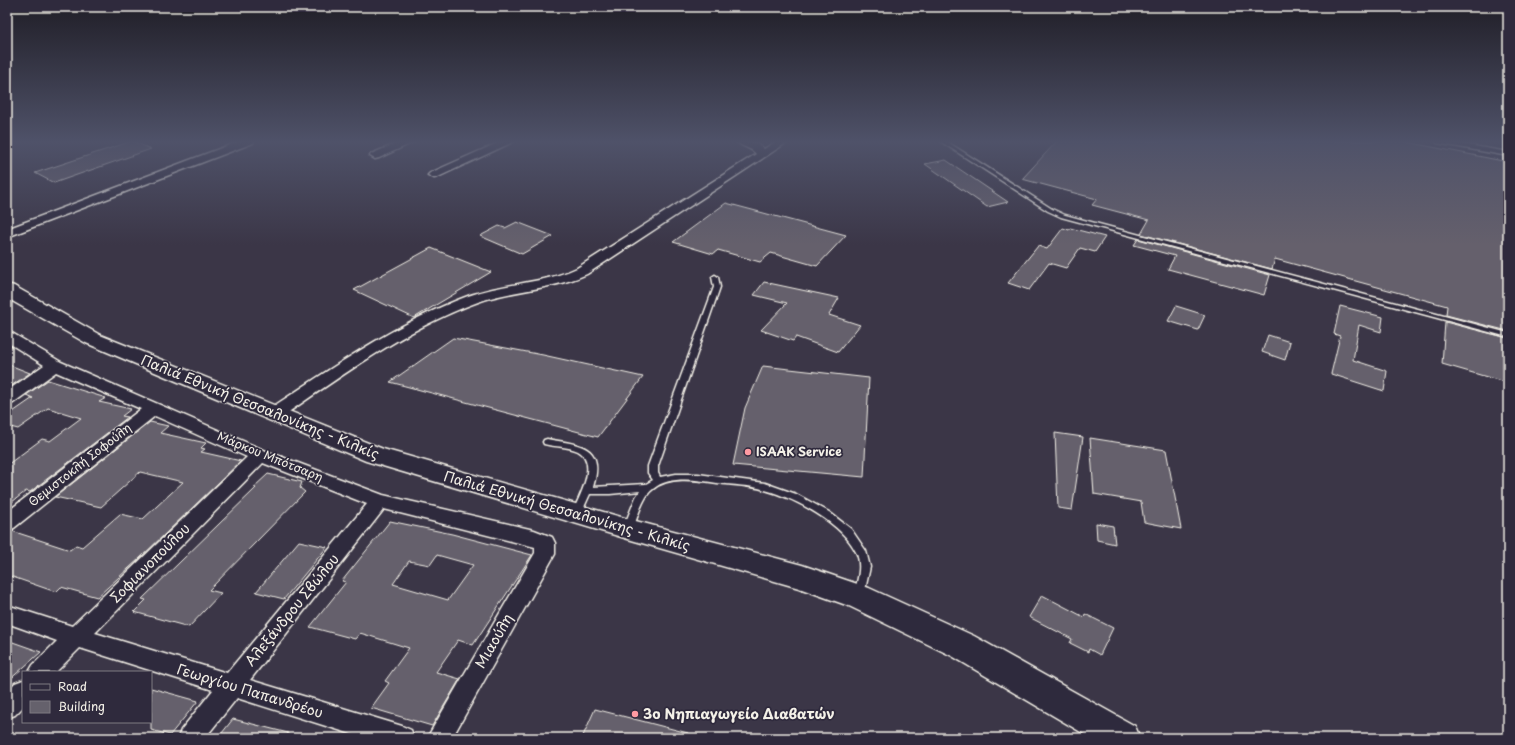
<svg xmlns="http://www.w3.org/2000/svg" width="1515" height="745" viewBox="0 0 1515 745" font-family="'Playpen Sans',sans-serif">
<style>
.building{fill:#65616c;stroke:#f4f1e8;fill-rule:evenodd}
.lines{fill:none;stroke-linecap:round;stroke-linejoin:round}
.lane-casing{stroke:#f4f1e8;stroke-width:3}
.street-casing{stroke:#f4f1e8;stroke-width:3}
.secondary-casing{stroke:#f4f1e8;stroke-width:3}
.lane{fill:#2f2a3d;fill-rule:evenodd}
.street{fill:#2f2a3d;fill-rule:evenodd}
.secondary{fill:#2f2a3d;fill-rule:evenodd}
.poi-dot{fill:#ff9aa2;stroke:#2f2a3d;stroke-width:1.5}
.labels{text-anchor:middle;stroke-width:3.5;stroke-linejoin:round;paint-order:stroke}
.poi-label{font-size:12px;font-weight:bold;fill:#f4f1e8;stroke:#2f2a3d;text-anchor:start}
.street-label{font-size:12px;fill:#f4f1e8;stroke:#2f2a3d}
.near-street-label{font-size:14px;fill:#f4f1e8;stroke:#2f2a3d}
.near-poi-label{font-size:14px;font-weight:bold;fill:#f4f1e8;stroke:#2f2a3d;text-anchor:start}
</style>
<rect width="100%" height="100%" fill="#3b3647"/>
<filter id="ink" filterUnits="userSpaceOnUse"><feTurbulence type="fractalNoise" baseFrequency=".025" numOctaves="2"/><feDisplacementMap in="SourceGraphic" scale="8" xChannelSelector="R" yChannelSelector="G"/><feConvolveMatrix kernelMatrix="1 2 1 2 8 2 1 2 1" color-interpolation-filters="sRGB"/></filter>
<g filter="url(#ink)">
<path class="building" d="M 132,141 L 151,149 L 54,183 L 35,173 Z
M 1057,141 L 1402,141 L 1508,162 L 1508,331 L 1446,315 L 1447,306 L 1275,259 L 1272,269 L 1141,234 L 1149,220 L 1092,205 L 1097,199 L 1022,179 Z
M 946,160 L 1008,202 L 987,207 L 925,164 Z
M 726,203 L 846,235 L 817,266 L 771,253 L 760,262 L 718,250 L 713,254 L 673,242 Z
M 517,222 L 553,236 L 522,254 L 480,236 L 499,226 L 505,228 Z
M 1063,228 L 1069,230 L 1070,228 L 1105,237 L 1095,252 L 1080,248 L 1066,268 L 1049,263 L 1029,290 L 1008,283 L 1038,246 L 1047,249 Z
M 1138,239 L 1270,275 L 1264,295 L 1168,269 L 1175,256 L 1134,245 Z
M 431,248 L 491,272 L 414,318 L 354,290 Z
M 764,282 L 839,298 L 829,315 L 860,325 L 838,352 L 796,337 L 793,341 L 761,330 L 787,303 L 754,295 Z
M 1176,306 L 1205,315 L 1198,330 L 1168,321 Z
M 1340,306 L 1383,317 L 1381,332 L 1359,325 L 1353,360 L 1387,371 L 1384,391 L 1331,374 L 1340,336 L 1334,334 Z
M 1445,322 L 1508,338 L 1508,383 L 1442,364 Z
M 1268,335 L 1290,342 L 1285,360 L 1262,352 Z
M 453,338 L 543,355 L 643,377 L 598,437 L 390,382 Z
M 7,364 L 30,373 L 8,388 Z
M 763,366 L 869,378 L 864,477 L 733,465 L 745,408 Z
M 48,380 L 106,398 L 99,402 L 131,409 L 122,416 L 128,417 L 30,492 L 26,491 L 7,506 L 7,465 L 42,439 L 50,441 L 81,418 L 48,408 L 18,429 L 7,426 L 7,416 L 33,398 L 26,395 Z
M 150,422 L 168,426 L 160,433 L 206,443 L 201,448 L 205,449 L 201,452 L 241,461 L 139,559 L 97,597 L 61,587 L 56,592 L 7,575 L 7,532 L 12,531 L 70,550 L 76,545 L 82,547 L 120,514 L 143,519 L 183,482 L 140,472 L 101,507 L 55,497 Z
M 1055,433 L 1083,437 L 1072,510 L 1058,508 Z
M 1090,438 L 1166,450 L 1181,529 L 1144,522 L 1141,502 L 1094,494 Z
M 268,474 L 302,482 L 300,488 L 305,492 L 209,590 L 221,593 L 189,627 L 134,612 L 146,600 L 142,599 L 256,488 L 254,487 Z
M 390,521 L 452,534 L 532,555 L 473,645 L 458,640 L 436,672 L 460,679 L 432,726 L 371,708 L 389,683 L 385,681 L 409,648 L 360,633 L 355,639 L 310,627 L 346,582 L 342,581 ZM 437,555 L 473,565 L 448,600 L 393,584 L 409,561 L 430,565 Z
M 1096,523 L 1113,526 L 1115,544 L 1097,540 Z
M 299,541 L 327,547 L 284,599 L 256,592 Z
M 1042,595 L 1084,617 L 1085,614 L 1113,628 L 1100,655 L 1089,649 L 1088,652 L 1070,643 L 1072,639 L 1029,617 Z
M 7,640 L 41,652 L 7,682 Z
M 151,688 L 198,701 L 170,735 L 151,730 Z
M 595,709 L 688,733 L 688,738 L 582,738 Z
M 233,719 L 288,733 L 287,738 L 218,738 Z"/>
<g class="lines">
<defs>
<path id="lane" d="M 940,141 L 946,141 L 1052,209 L 1065,215 L 1508,333 L 1508,337 L 1061,217 L 1048,211 Z
M 1435,141 L 1445,141 L 1508,152 L 1508,156 L 1437,143 Z
M 715,275 L 718,277 L 720,287 L 658,466 L 658,473 L 660,477 L 676,474 L 698,474 L 765,483 L 796,494 L 829,512 L 851,529 L 866,551 L 870,567 L 863,599 L 859,600 L 855,599 L 854,596 C 857,581 863,566 856,552 C 842,523 795,498 765,490 C 750,485 733,485 717,483 C 697,480 670,475 653,489 C 643,496 637,518 633,529 L 631,532 L 628,533 L 625,532 L 623,529 L 636,497 L 640,491 L 610,494 L 590,494 L 580,516 L 577,517 L 574,516 L 572,513 C 579,498 599,462 578,451 C 568,446 555,447 544,444 L 543,442 L 544,440 L 547,439 C 579,445 606,444 593,487 L 646,484 L 653,480 L 648,473 L 648,466 L 714,287 L 712,277 Z"/>
<path id="street" d="M 240,141 L 254,141 L 253,143 L 7,237 L 7,229 Z
M 402,141 L 416,141 L 379,158 L 375,159 L 370,156 L 371,154 Z
M 502,141 L 515,141 L 438,177 L 434,178 L 428,175 L 430,173 Z
M 736,141 C 747,141 756,141 764,149 L 777,141 L 789,141 L 587,274 C 553,290 514,289 478,302 C 408,327 341,376 280,418 L 274,420 L 268,418 L 266,414 L 268,410 C 332,368 396,323 468,296 C 504,283 543,284 577,268 L 756,154 C 751,147 741,147 736,141 Z
M 7,331 L 12,333 L 61,362 L 266,451 L 383,495 L 534,530 L 552,537 L 555,543 L 555,554 L 452,738 L 427,738 L 535,553 L 535,547 L 384,509 L 250,680 L 402,726 L 411,730 L 414,738 L 364,738 L 237,698 L 205,738 L 178,738 L 181,730 L 213,690 L 80,648 L 56,672 L 29,672 L 33,665 L 57,641 L 7,623 L 7,605 L 72,626 L 247,457 L 155,416 L 14,528 L 7,531 L 7,512 L 141,409 L 56,372 L 13,403 L 7,404 L 7,391 L 44,365 L 7,342 ZM 263,463 L 367,504 L 227,673 L 95,633 Z
M 23,680 L 23,707 L 15,715 L 7,718 L 7,691 L 15,683 Z"/>
<path id="secondary" d="M 7,284 L 14,286 L 100,335 L 383,449 L 628,519 L 802,565 L 869,588 L 974,636 L 1135,726 L 1140,738 L 1091,738 L 952,656 L 849,606 L 799,588 L 628,539 L 366,461 L 86,343 L 7,298 Z"/>
</defs>
<use href="#lane" class="lane-casing"/>
<use href="#street" class="street-casing"/>
<use href="#secondary" class="secondary-casing"/>
<use href="#lane" class="lane"/>
<use href="#street" class="street"/>
<use href="#secondary" class="secondary"/>
</g>
</g>
<linearGradient id="sky" x2="0" y2="1"><stop stop-color="#201e27"/><stop offset="0.58" stop-color="#4f5269"/><stop offset="1" stop-color="#4f5269" stop-opacity="0"/></linearGradient>
<rect width="1515" height="245" fill="url(#sky)"/>
<g class="poi-dot">
<circle cx="748" cy="452" r="4"/>
<circle cx="635" cy="714" r="4"/>
</g>
<g class="labels">
<g class="poi-label">
<text x="756" y="456">ISAAK Service</text>
</g>
<g class="street-label">
<text transform="translate(270 457) rotate(22)" y="4">Μάρκου Μπότσαρη</text>
<text transform="translate(80 465) rotate(-38)" y="4">Θεμιστοκλή Σοφούλη</text>
</g>
<g class="near-street-label">
<text transform="translate(260 407) rotate(22)" y="5">Παλιά Εθνική Θεσσαλονίκης - Κιλκίς</text>
<text transform="translate(567 511) rotate(16)" y="5">Παλιά Εθνική Θεσσαλονίκης - Κιλκίς</text>
<text transform="translate(150 563) rotate(-45)" y="5">Σοφιανοπούλου</text>
<text transform="translate(292 610) rotate(-51)" y="5">Αλεξάνδρου Σβώλου</text>
<text transform="translate(494 641) rotate(-60)" y="5">Μιαούλη</text>
<text transform="translate(250 691) rotate(17)" y="5">Γεωργίου Παπανδρέου</text>
</g>
<g class="near-poi-label">
<text x="643" y="719">3ο Νηπιαγωγείο Διαβατών</text>
</g>
</g>
<rect width="1515" height="745" fill="none" stroke="#2f2a3d" stroke-width="24"/>
<rect x="12" y="12" width="1491" height="721" fill="none" stroke="#f4f1e8" stroke-width="1.5" filter="url(#ink)"/>
<rect x="22" y="671" width="130" height="52" fill="#2f2a3d" stroke="#7e7a81"/>
<rect x="30" y="684" width="20" height="6" fill="#2f2a3d" stroke="#7e7a81"/>
<text x="58" y="691" font-size="12" fill="#f4f1e8">Road</text>
<rect x="30" y="701" width="20" height="12" fill="#65616c" stroke="#7e7a81"/>
<text x="58" y="711" font-size="12" fill="#f4f1e8">Building</text>
</svg>
